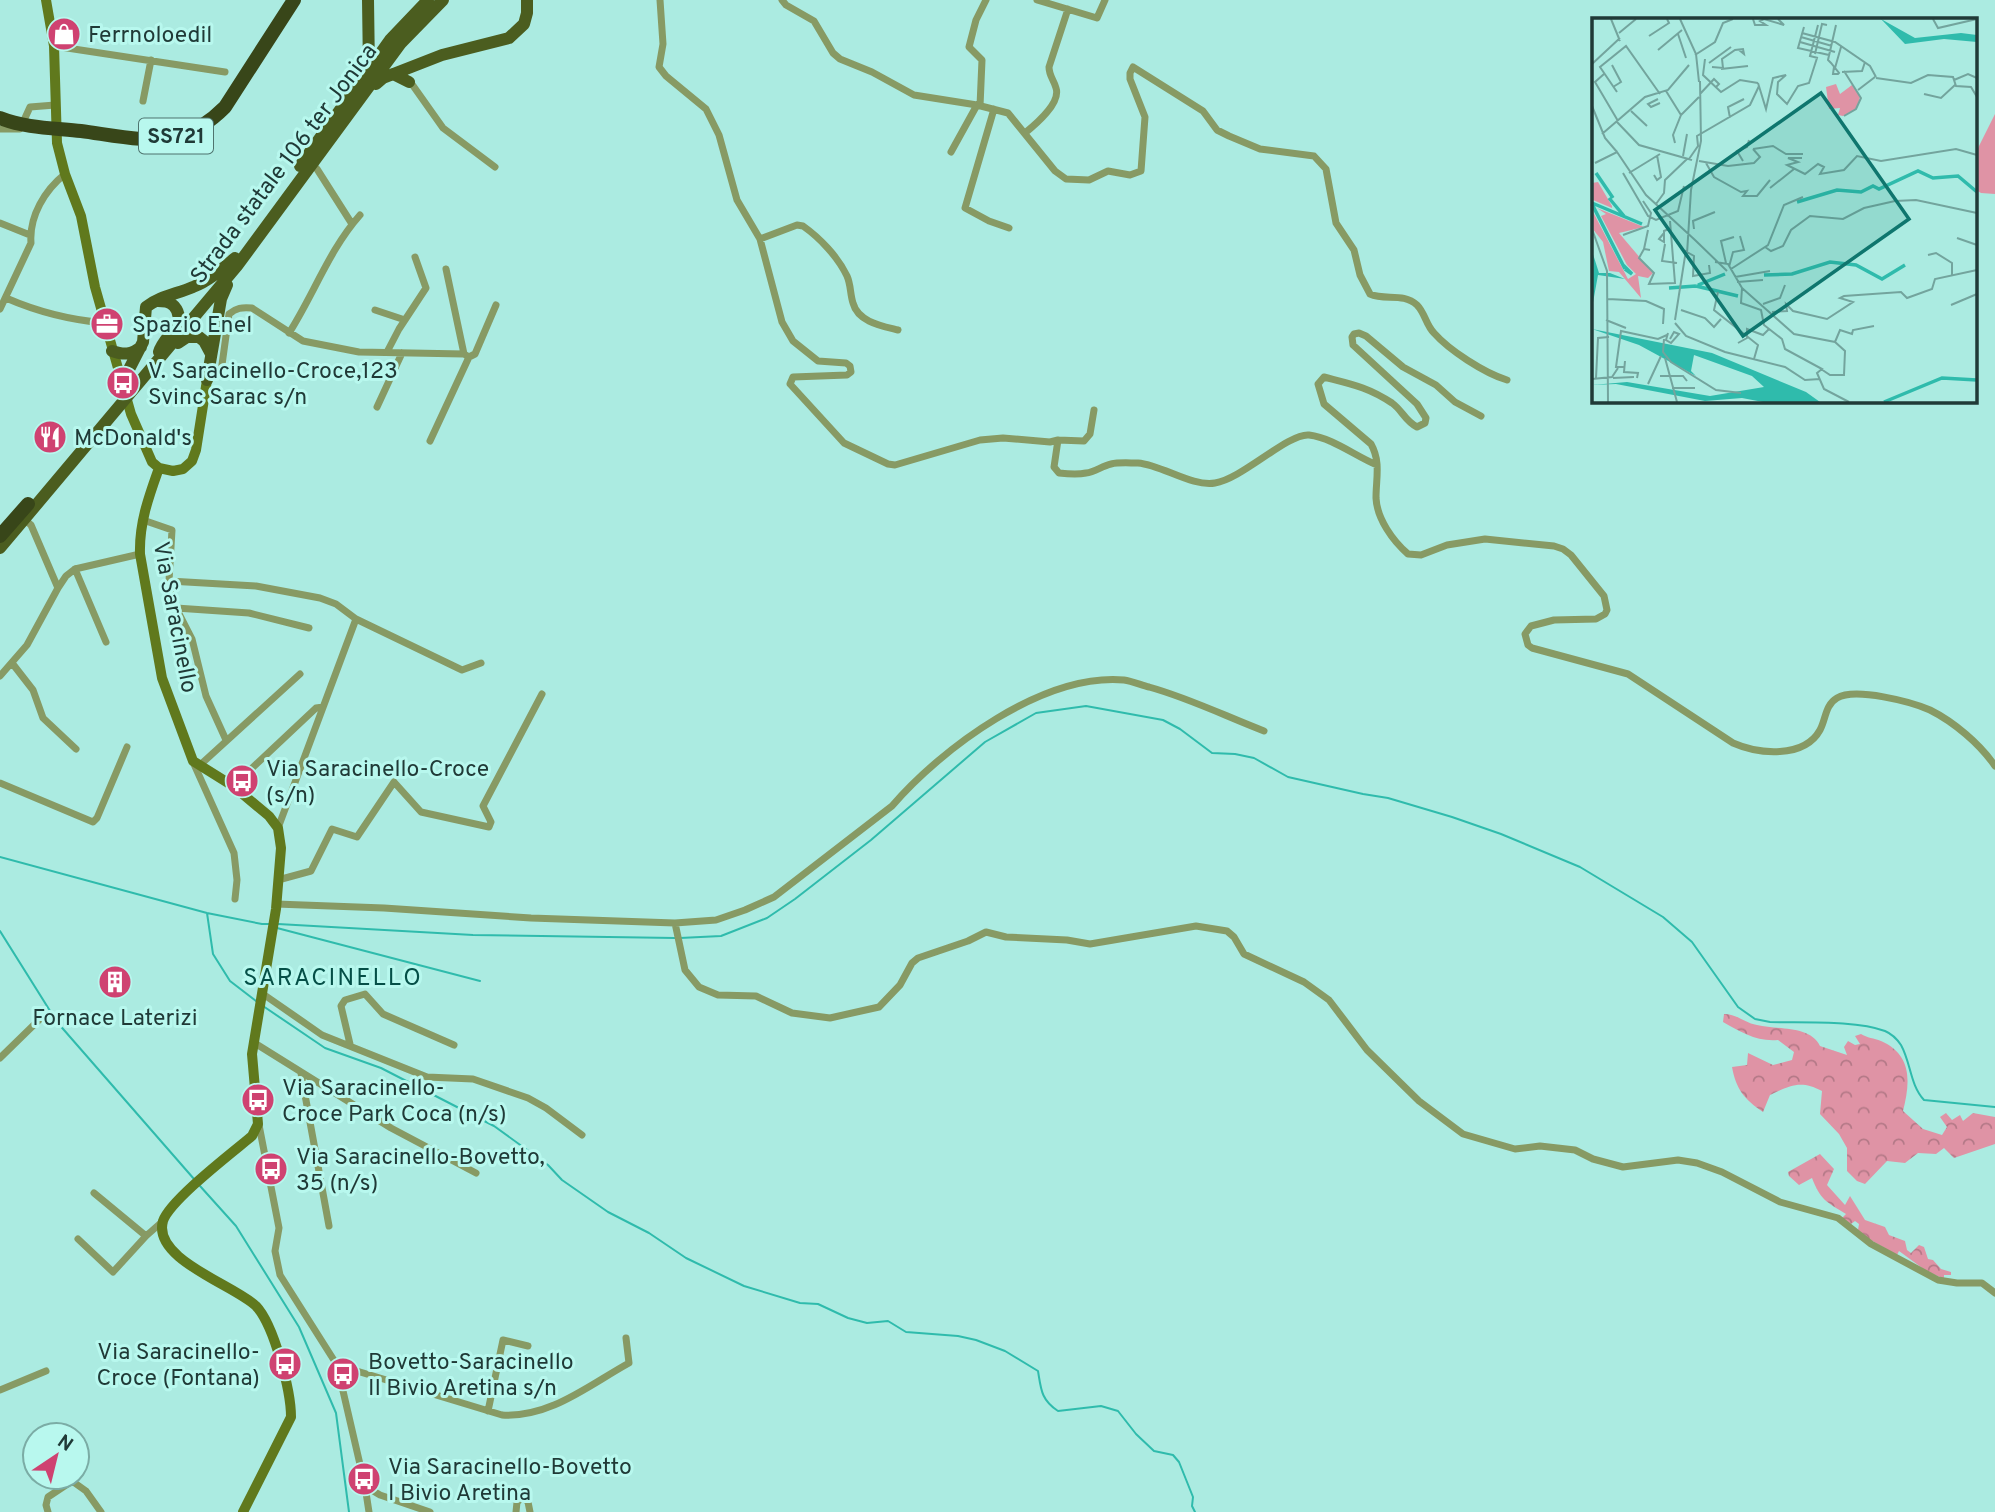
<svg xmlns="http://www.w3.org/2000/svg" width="1995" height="1512" viewBox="0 0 1995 1512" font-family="Overpass,sans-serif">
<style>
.green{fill:#df93a5}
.forest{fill:url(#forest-crowns)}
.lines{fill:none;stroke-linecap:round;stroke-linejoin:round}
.stream{stroke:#2fbbac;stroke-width:2}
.street{stroke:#879a64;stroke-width:7}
.secondary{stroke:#60791d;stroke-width:10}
.primary{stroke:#4b5d1f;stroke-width:12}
.highway{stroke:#384619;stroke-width:14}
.labels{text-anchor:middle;stroke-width:6;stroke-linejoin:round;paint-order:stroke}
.shield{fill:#b8f8ee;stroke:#4e736e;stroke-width:2}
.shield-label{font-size:21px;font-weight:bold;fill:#203a37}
.poi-label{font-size:23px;fill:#203a37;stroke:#b8f8ee;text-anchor:start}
.street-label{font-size:23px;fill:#203a37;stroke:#b8f8ee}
.neighbourhood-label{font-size:24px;letter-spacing:2px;fill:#054f47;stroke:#b8f8ee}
.inset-river{fill:none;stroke:#2fbbac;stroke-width:3.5}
.inset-road{fill:none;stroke:#73a49d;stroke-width:2}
.view{fill:#0f766e;fill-opacity:0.15;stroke:#0f766e;stroke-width:3.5}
.inset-edge{fill:none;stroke:#203a37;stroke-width:3.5}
</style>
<defs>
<pattern id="forest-crowns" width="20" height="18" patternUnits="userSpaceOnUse" patternTransform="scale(1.75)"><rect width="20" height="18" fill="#df93a5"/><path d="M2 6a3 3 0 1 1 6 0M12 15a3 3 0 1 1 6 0" fill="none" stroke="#b47987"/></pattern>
</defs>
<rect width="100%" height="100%" fill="#abebe1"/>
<path class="green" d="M 1995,114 L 1995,194 L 1981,193 L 1976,190 L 1976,152 Z"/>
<path class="forest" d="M 1724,1014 C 1737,1014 1745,1023 1757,1025 C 1776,1030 1810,1025 1820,1046 L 1847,1055 L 1844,1047 L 1848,1041 L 1855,1045 L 1860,1044 L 1855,1036 L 1861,1034 C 1867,1038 1874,1038 1881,1041 C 1913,1055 1910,1083 1903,1111 L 1923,1129 L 1942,1135 L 1947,1127 L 1940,1117 L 1946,1113 L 1952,1120 L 1960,1115 L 1963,1121 L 1973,1113 L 1995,1117 L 1995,1144 L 1954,1158 L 1944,1148 L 1936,1154 L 1918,1153 L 1905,1163 L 1887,1161 L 1865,1184 L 1857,1181 L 1847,1171 L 1847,1148 L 1839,1134 L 1820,1114 L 1822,1091 C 1801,1080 1791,1085 1770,1095 L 1763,1112 C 1744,1099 1736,1089 1732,1067 L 1747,1065 L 1748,1053 L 1773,1065 L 1792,1060 L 1794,1052 L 1778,1040 C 1757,1042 1741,1032 1723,1022 Z
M 1820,1154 L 1834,1169 L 1827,1185 L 1845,1205 L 1850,1196 L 1865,1220 L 1885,1227 L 1889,1235 L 1905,1241 L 1907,1250 L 1911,1253 L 1919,1245 L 1924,1247 L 1928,1259 L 1933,1260 L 1941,1269 L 1951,1272 L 1951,1275 L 1944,1275 L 1944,1279 L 1925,1270 L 1899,1251 L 1897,1255 L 1869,1239 L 1858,1230 L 1859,1224 L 1855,1221 L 1851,1224 L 1842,1218 L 1846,1214 C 1826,1202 1820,1199 1812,1178 L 1799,1185 L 1789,1176 L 1788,1172 Z"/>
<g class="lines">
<path class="stream" d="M 0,857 L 207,913 L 262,924
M 207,913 L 213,954 L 230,981 L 256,1001
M 263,924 L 269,924
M 278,924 L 473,935 L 675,938
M 277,928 L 480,981
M 0,931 L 57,1022 L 194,1179
M 680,938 L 721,936 L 767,918 L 795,899 L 871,840 L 985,742 L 1036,713 L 1086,706 L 1163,720 L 1180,729 L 1212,753 L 1235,754 L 1254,758 L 1288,777 L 1363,794 L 1388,798 L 1452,817 L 1501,834 L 1580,867 L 1663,917 L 1692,942 L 1738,1007 L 1755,1019 L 1770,1022 C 1803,1023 1856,1020 1885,1031 C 1892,1034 1897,1039 1901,1045 C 1911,1063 1910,1085 1924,1100 L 1995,1107
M 263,1006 L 325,1048 L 381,1068 L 494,1126 L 548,1165 L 562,1180 L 608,1212 L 649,1233 L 686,1258 L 744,1286 L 800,1303 L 818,1304 L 848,1318 L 867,1323 L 888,1321 L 906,1332 L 958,1336 L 976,1340 L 1005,1351 L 1038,1371 C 1041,1389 1041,1400 1058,1411 L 1101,1406 L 1118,1411 L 1136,1434 L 1154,1451 L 1173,1455 L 1179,1462 L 1193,1497 L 1192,1506 L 1195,1512
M 200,1186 L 236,1226 L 299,1327 L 336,1413 L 349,1512"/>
<path class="street" d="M 660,0 L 663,44 L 659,67 L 666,76 L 706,109 L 719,135 L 737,200 L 760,239 L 782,322 L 793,341 L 818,361 L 846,363 L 850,366 L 851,372 L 847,375 L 793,377 L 790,384 L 844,443 L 888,464 L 895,465 L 980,440 L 1003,438 L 1050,442 L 1058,440 L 1084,441 L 1090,434 L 1094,410
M 782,0 L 786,5 L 814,21 L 833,53 L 840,59 L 872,72 L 914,95 L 977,105 L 1008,113 L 1055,171 L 1066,179 L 1089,180 L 1108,171 L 1130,175 L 1141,171 L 1145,117 L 1130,79 L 1130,73 L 1133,67 L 1203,111 L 1217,130 L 1229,136 L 1260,149 L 1314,156 L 1326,169 L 1336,223 L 1354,250 L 1360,275 L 1370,294 C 1385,301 1403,292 1417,305 C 1425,313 1426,325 1434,333 C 1449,350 1484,373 1507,380
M 1037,0 L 1097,18 L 1105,0
M 54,46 L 225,72
M 409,80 L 443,128 L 495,167
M 143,101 L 151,60
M 980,106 L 982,60 L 969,47 L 976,20 L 986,0
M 994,109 L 965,208 L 989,221 L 1009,228
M 0,129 L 20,129 L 30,107 L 55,105
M 1025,133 C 1036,124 1061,103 1056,88 C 1054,80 1049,76 1049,67 L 1068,9
M 951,152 L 977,105
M 312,164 L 317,169 L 352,224
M 0,223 L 30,235
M 760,239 L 797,225 L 803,226 C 820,238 838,257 847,276 C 851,285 850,294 853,303 C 858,322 882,326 898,330
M 446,269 L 464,354
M 6,298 C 38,312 70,320 105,323
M 0,309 L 31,243 C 29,216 45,190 65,174
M 375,310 L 405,320
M 289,333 C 314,294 329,250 360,215
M 387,352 L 399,329 L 426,288 L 415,257
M 208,380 L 221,372 L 229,314 C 236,308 242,307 252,308 L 303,341 L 359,352 L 464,354 L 469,357
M 377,407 L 402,353
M 1481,416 L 1455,402 L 1436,385 L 1403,367 L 1366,336 L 1359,333 L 1354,334 L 1352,337 L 1353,345 L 1417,404 L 1426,418 L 1425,423 L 1417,427 C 1405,421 1402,410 1392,403 C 1368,387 1351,384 1324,377 L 1318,384 L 1324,404 L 1371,444 C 1381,462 1376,478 1376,498 C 1377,519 1393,541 1408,554 L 1421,555 L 1447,545 L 1485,539 L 1554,546 L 1563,549 L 1571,555 L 1604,596 L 1607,610 L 1605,614 L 1596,619 L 1554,620 L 1531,626 L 1525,634 L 1528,645 L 1532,648 L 1628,674 L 1733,743 C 1758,754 1804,759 1820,730 C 1826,719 1825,705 1837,698 C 1855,687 1912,702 1930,710 C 1954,722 1980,744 1995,766
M 1058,440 L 1054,467 L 1059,473 C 1068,474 1077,475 1086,473 C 1095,472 1102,466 1111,464 C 1119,462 1129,463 1138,463 C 1162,465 1192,487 1215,483 C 1242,479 1288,433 1309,435 C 1333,438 1355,456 1377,465
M 430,441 L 469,357 L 475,354 L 496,305
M 143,520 L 172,530 L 169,581 L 171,598 L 192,639 L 206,696 L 226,740
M 75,569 L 140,554
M 169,581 L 256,586 L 320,598 L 336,604 L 356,619
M 58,588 L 66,576 L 75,569 L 106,642
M 176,608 L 249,613 L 309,628
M 12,663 L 33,690 L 43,718 L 76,749
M 0,676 L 27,645 L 58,588 L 31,525 L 25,520
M 193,762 L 234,853 L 237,880 L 235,899
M 200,765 L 300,674
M 0,783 L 93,822 L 97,818 L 127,747
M 233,786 L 316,708 L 323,707
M 278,828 L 356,619 L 462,670 L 481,663
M 278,880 L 311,871 L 332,829 L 357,837 L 394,782 L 421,812 L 489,827 L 491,822 L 483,806 L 542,694
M 276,904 L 384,908 L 531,918 L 675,923 L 716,920 L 745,910 L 774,897 L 892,806 C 942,748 1043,673 1124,680 C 1132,681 1141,685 1149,687 C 1189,698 1225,716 1264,731
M 675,923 L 685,970 L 699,987 L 718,995 L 756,996 L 792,1013 L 830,1018 L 879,1007 L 900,985 L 912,963 L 918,958 L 968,941 L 986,932 L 1006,937 L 1067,940 L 1090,944 L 1196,926 L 1227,931 L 1234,937 L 1244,954 L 1304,982 L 1329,1000 L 1367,1050 L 1419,1101 L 1463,1134 L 1515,1149 L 1540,1146 L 1575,1150 L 1593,1159 L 1623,1167 L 1678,1160 L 1697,1163 L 1722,1172 L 1780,1202 L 1838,1218 L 1871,1244 L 1938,1280 L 1957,1283 L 1982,1283 L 1995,1293
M 263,994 L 322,1035 L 427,1077 L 473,1079 L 528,1098 L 546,1108 L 582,1135
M 253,1042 L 391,1128 L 476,1173
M 350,1044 L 341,1006 L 345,1000 L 365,994 L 383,1014 L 454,1045
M 0,1058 L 43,1016
M 301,1073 L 329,1226
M 259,1125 L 279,1228 L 275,1251 L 280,1275 L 337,1365 L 365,1486 L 369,1512
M 94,1193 L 146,1236
M 78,1239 L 113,1272 L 146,1236 L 163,1221
M 337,1365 L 502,1415 C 550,1418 589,1385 629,1363 L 626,1338
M 0,1390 L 46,1371
M 488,1411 L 503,1340 L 528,1346
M 365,1486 L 380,1495 L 430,1512
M 48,1512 L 46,1505 L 48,1497 L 72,1481 L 86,1491 L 101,1512
M 516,1512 L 517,1502 L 523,1497 L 528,1502 L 530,1512"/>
<path class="secondary" d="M 46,0 L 54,46 L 57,143 L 65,174 L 81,216 L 95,287 L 131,414 L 152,462 L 159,468 L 173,471 L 183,469 L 192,461 L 196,450 L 207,380
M 159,468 C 149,496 139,523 140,554 L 162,678 L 193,761 L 233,786 L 269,816 L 278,828 L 281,848 L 276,909 L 252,1054 L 258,1124 L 252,1136 C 233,1152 170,1200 163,1221 C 152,1259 234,1285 256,1306 C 274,1325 291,1391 291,1417 L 243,1512"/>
<path class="primary" d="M 368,0 L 369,70
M 393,74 L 409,82
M 376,84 L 383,78 L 442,55 L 509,38 L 524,24 L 527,13 L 527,0
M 300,166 L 390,40 L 428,0
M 158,301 C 164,301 169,301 174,306 C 189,323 163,336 159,352
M 178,343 L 187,337 L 199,337 L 204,341 L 211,354
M 112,351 C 124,355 131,355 141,347
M 207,380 L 221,299 L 227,285
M 122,383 L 143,342 L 146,307 C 160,296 177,294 193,287 C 209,281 222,269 235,258
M 0,548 L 237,266 L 401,43 L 443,0"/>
<path class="highway" d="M 0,118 C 25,128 54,128 81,131 C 112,135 148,144 179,136 C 197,131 212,120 225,107 L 294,0
M 0,536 L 28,504"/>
</g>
<defs>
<symbol id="shop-disc" viewBox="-11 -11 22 22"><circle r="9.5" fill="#cf4271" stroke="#b8f8ee"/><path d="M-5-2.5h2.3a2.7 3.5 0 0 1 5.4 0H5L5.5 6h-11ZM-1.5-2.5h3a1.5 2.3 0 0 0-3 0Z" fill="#fff"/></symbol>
<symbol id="office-disc" viewBox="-11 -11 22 22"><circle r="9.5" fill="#cf4271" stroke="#b8f8ee"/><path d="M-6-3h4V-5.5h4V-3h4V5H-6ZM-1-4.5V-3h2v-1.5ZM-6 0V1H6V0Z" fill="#fff"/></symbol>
<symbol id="bus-disc" viewBox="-11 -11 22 22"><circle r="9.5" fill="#cf4271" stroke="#b8f8ee"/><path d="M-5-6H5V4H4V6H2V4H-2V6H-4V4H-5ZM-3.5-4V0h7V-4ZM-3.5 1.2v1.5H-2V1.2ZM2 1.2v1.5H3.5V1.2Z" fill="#fff"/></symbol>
<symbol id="restaurant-disc" viewBox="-11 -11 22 22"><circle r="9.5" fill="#cf4271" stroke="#b8f8ee"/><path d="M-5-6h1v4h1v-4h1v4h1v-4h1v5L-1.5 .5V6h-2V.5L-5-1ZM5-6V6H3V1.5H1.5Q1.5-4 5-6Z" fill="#fff"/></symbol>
<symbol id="building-disc" viewBox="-11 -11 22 22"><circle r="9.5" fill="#cf4271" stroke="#b8f8ee"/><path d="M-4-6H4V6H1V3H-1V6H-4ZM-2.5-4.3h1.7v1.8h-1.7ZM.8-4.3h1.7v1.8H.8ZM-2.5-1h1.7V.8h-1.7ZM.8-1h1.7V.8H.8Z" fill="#fff"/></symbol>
</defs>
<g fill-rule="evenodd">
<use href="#shop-disc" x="45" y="15" width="38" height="38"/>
<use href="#office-disc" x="88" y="305" width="38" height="38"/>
<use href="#bus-disc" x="104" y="364" width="38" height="38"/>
<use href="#restaurant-disc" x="31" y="418" width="38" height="38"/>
<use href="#bus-disc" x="223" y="762" width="38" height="38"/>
<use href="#building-disc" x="96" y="963" width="38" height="38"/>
<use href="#bus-disc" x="239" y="1081" width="38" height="38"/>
<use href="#bus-disc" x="252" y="1150" width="38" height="38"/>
<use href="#bus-disc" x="266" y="1345" width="38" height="38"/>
<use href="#bus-disc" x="324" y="1355" width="38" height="38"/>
<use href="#bus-disc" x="345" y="1460" width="38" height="38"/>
</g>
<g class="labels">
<rect class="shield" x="139" y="118.5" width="74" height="35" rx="5"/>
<g class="shield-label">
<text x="176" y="143">SS721</text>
</g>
<g class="poi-label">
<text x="88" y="42">Ferrnoloedil</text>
<text x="132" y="332">Spazio Enel</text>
<text x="148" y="378">V. Saracinello-Croce,123<tspan x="148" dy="26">Svinc Sarac s/n</tspan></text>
<text x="74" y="445">McDonald's</text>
<text x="266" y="776">Via Saracinello-Croce<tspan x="266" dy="26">(s/n)</tspan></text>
<text x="115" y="1025" text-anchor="middle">Fornace Laterizi</text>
<text x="282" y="1095">Via Saracinello-<tspan x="282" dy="26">Croce Park Coca (n/s)</tspan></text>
<text x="296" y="1164">Via Saracinello-Bovetto,<tspan x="296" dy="26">35 (n/s)</tspan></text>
<text x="260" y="1359" text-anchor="end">Via Saracinello-<tspan x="260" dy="26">Croce (Fontana)</tspan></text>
<text x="368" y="1369">Bovetto-Saracinello<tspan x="368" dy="26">II Bivio Aretina s/n</tspan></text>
<text x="388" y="1474">Via Saracinello-Bovetto<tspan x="388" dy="26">I Bivio Aretina</tspan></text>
</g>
<g class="street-label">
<text transform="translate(283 163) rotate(-53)" y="8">Strada statale 106 ter Jonica</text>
<text transform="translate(176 617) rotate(79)" y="8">Via Saracinello</text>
</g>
<g class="neighbourhood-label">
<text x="333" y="985">SARACINELLO</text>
</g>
</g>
<g transform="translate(1592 18)">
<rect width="385" height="385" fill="#abebe1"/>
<path d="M 244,66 L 248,76 L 260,67 L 268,79 L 265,90 L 251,98 L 246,97 L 248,90 L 237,91 L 234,69 ZM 6,164 L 20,188 L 20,190 L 1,182 L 0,165 ZM 5,190 L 52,209 L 27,215 L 61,255 L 56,260 L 46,258 L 49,280 L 27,254 L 17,253 L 11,224 L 0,210 L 0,192 L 36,261 L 44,256 L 35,247 L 9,198 L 14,196 Z" fill="#df93a5"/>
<path d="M 289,1 L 323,20 L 369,15 L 385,17 L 385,24 L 352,21 L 313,26 ZM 0,233 L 7,255 L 18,255 L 33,261 L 6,257 L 0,290 ZM 0,311 L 120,335 L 214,374 L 228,384 L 171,384 L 150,380 L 113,383 L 24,366 L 0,367 L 35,364 L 118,378 L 172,369 L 160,358 L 102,337 L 99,353 L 104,358 L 47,327 Z" fill="#2fbbac"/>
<path class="inset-river" d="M 4,155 L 21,180M 17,180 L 32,198M 205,184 L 245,172 L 269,174 L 281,168 L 287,171 L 326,153 L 341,160 L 366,158 L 385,174M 0,185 L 50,206M 0,186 L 33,251M 31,247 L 40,256 L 33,251M 172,257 L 200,256 L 238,244 L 264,247 L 290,261 L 313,247M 106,267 L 133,256M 104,268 L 146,278M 77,270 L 104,268M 292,384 L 350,360 L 385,362"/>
<path class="inset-road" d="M 19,1 L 28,23M 88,1 L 104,36 L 107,64M 161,1 L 163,7 L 174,7 L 168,3 L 172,1 L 192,7 L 186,1M 341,1 L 346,10 L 385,1M 212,9 L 206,30 L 237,37M 27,15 L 44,1M 210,15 L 243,24 L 278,48 L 284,59M 86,16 L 94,40M 57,18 L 77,5 L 75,1M 209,19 L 240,28M 208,24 L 243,34M 66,32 L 90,12M 223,36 L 230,6 L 235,7M 103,37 L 123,24 L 131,5 L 141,1M 226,40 L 218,38 L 226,7M 113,41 L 111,57 L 129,74 L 148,62 L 166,65M 117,45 L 139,29M 0,46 L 28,20M 20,47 L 29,64 L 21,69M 120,49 L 131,50 L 130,41 L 143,32 L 151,31 L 152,36 L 147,32M 242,49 L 241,56 L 246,56 L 247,55 L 239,45 L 236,42 L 244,7M 243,50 L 249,29M 129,51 L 156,48M 252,53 L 269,80 L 264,91 L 252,98M 250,54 L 270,53 L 273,44M 12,56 L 3,64 L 26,103M 284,60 L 319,65 L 336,57 L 361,59 L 364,68 L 379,69 L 385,79M 362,62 L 376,56 L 385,60M 166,65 L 174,91 L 181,60 L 194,57 L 186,64 L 185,76 L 195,86 L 206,68 L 217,65 L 225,40M 266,72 L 283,59M 74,73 L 89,97M 25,74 L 8,49 L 34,28 L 68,76M 108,76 L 122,61 L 127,66 L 124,69M 332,76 L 349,80 L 363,67M 66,81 L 56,86 L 59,89 L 68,85M 0,88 L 13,120 L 25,134M 39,93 L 55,108M 138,100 L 136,89 L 152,81M 25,104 L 47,127 L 100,142M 10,116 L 53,79 L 76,72 L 97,47M 83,125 L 81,117 L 89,97 L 107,79M 161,131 L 181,128 L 194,136 L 211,136M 91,138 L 95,116M 210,140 L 196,140 L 206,144 L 195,147 L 213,156 L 226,146 L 232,149 L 228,156 L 252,152 L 265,138 L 289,143 L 364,131 L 385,137M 97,141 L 106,128 L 105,118 L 158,87 L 167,68M 107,143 L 136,148 L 162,145 L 168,139 L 161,131M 151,143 L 145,133 L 155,129 L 157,122M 3,145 L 25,134 L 54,177 L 103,222M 114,145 L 122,159 L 149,174 L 155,173 L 151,178 L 165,178 L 178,162M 31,155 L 56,198 L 64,202 L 86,193 L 92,168M 37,155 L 68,136M 62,157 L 65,162 L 69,159 L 65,137M 178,170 L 202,151M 64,186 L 72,175 L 73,162 L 95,141M 0,211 L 15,253 L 16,384M 102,211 L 101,203 L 123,194M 56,212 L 52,231 L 58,232M 72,215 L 67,221 L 72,224 L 72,213 L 79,210M 31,217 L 56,208 L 59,195 L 51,183M 365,220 L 385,227M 103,222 L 135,253M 73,226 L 70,243 L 85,245M 173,229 L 179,233 L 191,228 L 199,212 L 218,198 L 251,201 L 272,190 L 303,183 L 324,182 L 385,195M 52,231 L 47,240 L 62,255 L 57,266 L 83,265 L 78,203M 95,234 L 102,238 L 101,258 L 118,255 L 117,247M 95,236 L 99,172 L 109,123 L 108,63M 336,237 L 344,235 L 360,245 L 360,258M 123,244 L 136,246 L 150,270 L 149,285 L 169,292 L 172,307 L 190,321 L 193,331 L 230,351 L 225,355 L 232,371 L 257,384M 134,245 L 129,223 L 142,219M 137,249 L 141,234 L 152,232 L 148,218M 139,251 L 176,227 L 192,187 L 211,179M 143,259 L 178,253M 145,264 L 171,262M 150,270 L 202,316 L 243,324 L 253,333 L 252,357 L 238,357 L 229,351M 126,274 L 122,292 L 166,327 L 162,341M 16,281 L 54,283 L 72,291 L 71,306M 171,286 L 188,280 L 193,267M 359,287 L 385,276M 89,292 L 113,300 L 122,309 L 129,301M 180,294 L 195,293 L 194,286 L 201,293 L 235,301 L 261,284 L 248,280 L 252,278 L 309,274 L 315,280 L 340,271 L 343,261 L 385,252M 14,302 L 34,310M 83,302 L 94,232M 83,305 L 94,318 L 133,334 L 193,349 L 213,362 L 228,361M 76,315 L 74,322 L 79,325 L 87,316 L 82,314 L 78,321M 72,321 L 71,334 L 79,344 L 124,372 L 149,375M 243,324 L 248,312 L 260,316 L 261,312 L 282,308M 146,325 L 155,320 L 155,311 L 171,317 L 177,311M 73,340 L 85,384M 33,343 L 32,354 L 46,355 L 45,360M 32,349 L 24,349 L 29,313 L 66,321 L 75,317M 68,358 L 91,358 L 95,363M 4,360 L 6,320 L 17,319M 21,360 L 42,359M 0,361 L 20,359 L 26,350M 56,366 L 69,338M 80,370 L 103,370"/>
<path class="view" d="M 229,75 L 317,201 L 151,318 L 63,192 Z"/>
<rect width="385" height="385" class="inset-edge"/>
</g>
<g transform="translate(56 1456) rotate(35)"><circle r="33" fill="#b8f8ee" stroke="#7baca5" stroke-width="2"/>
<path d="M0-5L12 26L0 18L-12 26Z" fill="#cf4271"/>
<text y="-10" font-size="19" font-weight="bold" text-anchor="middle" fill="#203a37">N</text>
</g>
</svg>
